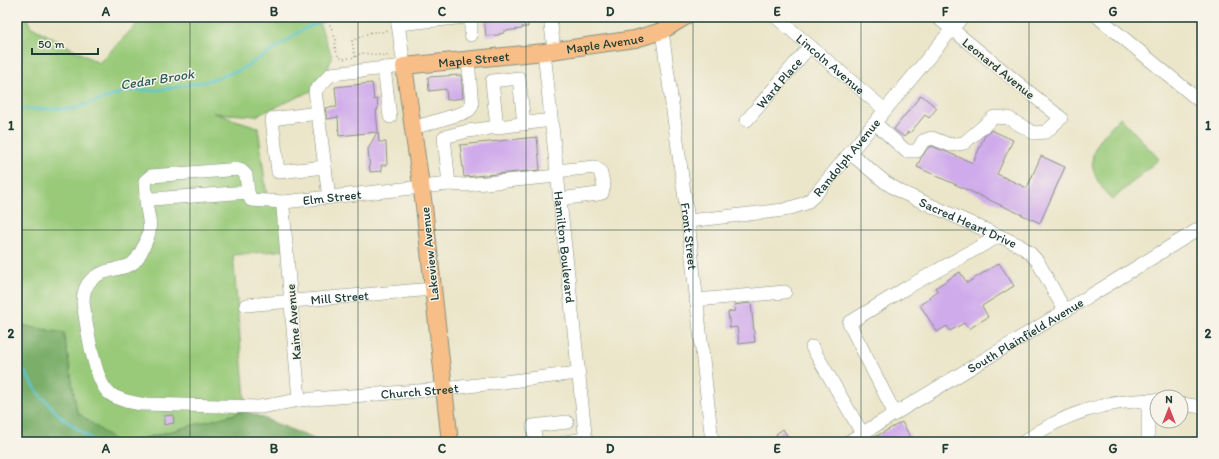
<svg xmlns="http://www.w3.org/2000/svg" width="1219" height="459" viewBox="0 0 1219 459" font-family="Itim,sans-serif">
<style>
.green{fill:#99ca79;stroke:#5c8456}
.forest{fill:#7aae69;stroke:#4c764e}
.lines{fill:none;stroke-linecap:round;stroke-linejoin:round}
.stream{stroke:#5ac6d2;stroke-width:2.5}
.building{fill:#d0abeb}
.minor-casing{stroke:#85917e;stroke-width:14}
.major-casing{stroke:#85917e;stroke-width:18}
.path{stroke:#85917e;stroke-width:1.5;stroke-dasharray:1 3;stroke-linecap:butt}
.minor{stroke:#fff;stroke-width:13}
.major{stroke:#f7be88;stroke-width:16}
.grid{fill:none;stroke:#1f3d34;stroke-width:1;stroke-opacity:0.55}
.labels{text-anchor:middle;stroke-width:3;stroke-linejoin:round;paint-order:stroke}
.street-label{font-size:13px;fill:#1f3d34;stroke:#f7f3e8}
.water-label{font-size:14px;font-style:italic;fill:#2e5f5c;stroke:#f7f3e8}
.neatline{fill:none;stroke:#1f3d34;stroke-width:1.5}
.grid-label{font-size:13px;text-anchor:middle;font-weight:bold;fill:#1f3d34}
</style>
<rect width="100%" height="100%" fill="#f7f3e8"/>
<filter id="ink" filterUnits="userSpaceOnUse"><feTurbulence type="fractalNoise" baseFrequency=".025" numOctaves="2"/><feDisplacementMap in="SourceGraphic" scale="8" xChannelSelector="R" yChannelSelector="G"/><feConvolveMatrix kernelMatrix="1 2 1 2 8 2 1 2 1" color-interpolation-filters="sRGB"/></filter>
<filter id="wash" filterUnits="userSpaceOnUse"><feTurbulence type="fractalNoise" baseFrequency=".012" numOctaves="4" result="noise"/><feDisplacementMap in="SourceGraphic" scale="16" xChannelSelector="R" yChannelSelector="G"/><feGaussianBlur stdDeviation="0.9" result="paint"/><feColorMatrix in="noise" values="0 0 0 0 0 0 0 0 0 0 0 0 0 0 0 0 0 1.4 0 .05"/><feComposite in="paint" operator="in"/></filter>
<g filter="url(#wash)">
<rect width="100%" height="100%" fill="#ebe5c9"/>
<path class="green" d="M 17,17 L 27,17 L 30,26 L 99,63 L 144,17 L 317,17 L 332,57 L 322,86 L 256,116 L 213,113 L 258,127 L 268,205 L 281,204 L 286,250 L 233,255 L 246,411 L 131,442 L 116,442 L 77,412 L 64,333 L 25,326 L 17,318 Z
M 1120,117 L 1159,159 L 1112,200 C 1080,164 1090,148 1120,117 Z"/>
<path class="forest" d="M 17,318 L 25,326 L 64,333 L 77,412 L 116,442 L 17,442 Z
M 246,411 L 321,442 L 131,442 Z"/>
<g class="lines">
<path class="stream" d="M 17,109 L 74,109 L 126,91 L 159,90 L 204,82 L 238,71 L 272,51 L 302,30 L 333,17
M 17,360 L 39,394 L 61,417 L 95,442"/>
</g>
<g id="blocks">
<path class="building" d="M 500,17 L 527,17 L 528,27 L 522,27 L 522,29 L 504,31 L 504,33 L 499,34 L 499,35 L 486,36 L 484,18 Z
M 461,75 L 463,98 L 447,100 L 446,89 L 429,91 L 428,77 Z
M 372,83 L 374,100 L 377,99 L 378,110 L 376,110 L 379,142 L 386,142 L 387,165 L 381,165 L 382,171 L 370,172 L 368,149 L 377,132 L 339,136 L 338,117 L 327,119 L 325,108 L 337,107 L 335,87 Z
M 921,95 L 937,108 L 929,118 L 925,115 L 910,133 L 908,132 L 904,137 L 894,129 Z
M 991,130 L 1013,140 L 997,174 L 1027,188 L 1041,156 L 1065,167 L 1040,223 L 917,167 L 921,158 L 928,148 L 932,146 L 973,163 L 985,135 Z
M 537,137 L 540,170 L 464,177 L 460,145 Z
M 999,263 L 1014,286 L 982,306 L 988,317 L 969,329 L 964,323 L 950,331 L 947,326 L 937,332 L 920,305 L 930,298 L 929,297 L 938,291 L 935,288 L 960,272 L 967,283 Z
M 751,303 L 755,342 L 739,344 L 737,327 L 730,328 L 728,312 L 735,311 L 734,305 Z
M 173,415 L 174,423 L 164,425 L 164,416 Z
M 902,422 L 913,442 L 866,442 Z
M 783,429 L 791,442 L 770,442 L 778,437 L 776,434 Z"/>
</g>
</g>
<g filter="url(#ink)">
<use href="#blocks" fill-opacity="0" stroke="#85917e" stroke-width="1"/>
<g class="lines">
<defs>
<g id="minor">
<path d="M 471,17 L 471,35"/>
<path d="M 550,17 L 554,50"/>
<path id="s1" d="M 776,17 L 885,110"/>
<path d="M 1098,17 L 1202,103"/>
<path d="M 398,24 L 466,17"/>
<path id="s2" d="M 662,31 L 688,221 L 712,442"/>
<path id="s3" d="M 544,52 L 586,442"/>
<path d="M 384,68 L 390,117"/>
<path d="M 318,113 L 272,119 L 278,172 L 325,167"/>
<path id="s4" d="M 747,120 L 810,46"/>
<path d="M 875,123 L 906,151 L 917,151 L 923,141 L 932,138 L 950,145 L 964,143 L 994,117 L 1008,118 L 1034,133 L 1046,132 L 1061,118 L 937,17"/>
<path d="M 413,128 L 463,113 L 469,110 L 472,106 L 468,60"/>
<path d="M 497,128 L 492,81 L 519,78 L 524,124"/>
<path id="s5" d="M 850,153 L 885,182 L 901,192 L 1019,245 L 1029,252 L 1038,262 L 1065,311"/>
<path d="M 557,171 L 594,167 L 600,171 L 604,186 L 602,193 L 598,194 L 560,199"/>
<path d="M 449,184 L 465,185 L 557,176"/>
<path d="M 248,192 L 152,199 L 146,196 L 145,181 L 151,176 L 240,169 L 246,175 L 248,192 L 251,200 L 284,202"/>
<path id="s6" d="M 146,196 C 145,210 153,223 148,236 C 145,244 140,257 133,263 C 129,267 121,267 116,269 C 96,273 83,281 83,302 C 86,322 94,381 109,393 C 118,400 130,402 141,404 L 260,407 L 299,400 L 444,389 L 578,373"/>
<path d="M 329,198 L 315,91 L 331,74 L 404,66 L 397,17"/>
<path id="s7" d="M 688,221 L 784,210 L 806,203 L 815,195 L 962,17"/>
<path d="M 696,300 L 785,292"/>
<path id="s8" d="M 246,305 L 433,289"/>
<path d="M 812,347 L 862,433"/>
<path id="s9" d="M 299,400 L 283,208 L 284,202 L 449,184 L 444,137 L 468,131 L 551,120"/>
<path d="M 1181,404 L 1202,407"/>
<path d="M 895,414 L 849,323 L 906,288 L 999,236"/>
<path d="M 536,442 L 533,426 L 567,422"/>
<path d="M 565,442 L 585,439"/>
<path id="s10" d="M 848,442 L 1116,280 L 1202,227"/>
<path d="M 1024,442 C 1063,413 1108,400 1157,400"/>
<path d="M 1148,442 L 1148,400"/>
</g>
<g id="major">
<path id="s11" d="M 450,442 L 424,206 L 404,66 L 544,52 L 635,39 L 662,31 L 685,17"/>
</g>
</defs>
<use href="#minor" class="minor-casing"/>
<use href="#major" class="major-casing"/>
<path class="path" d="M 327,17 L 336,40 L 335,47 L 338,56 L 343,59 L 355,57 L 361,53 L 390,56
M 355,57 L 352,41 L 371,32 L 382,32 L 387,30"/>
<use href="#minor" class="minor"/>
<use href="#major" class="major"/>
</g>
</g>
<path class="grid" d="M 190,17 L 190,442M 358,17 L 358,442M 526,17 L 526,442M 693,17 L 693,442M 861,17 L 861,442M 1029,17 L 1029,442M 17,230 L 1202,230"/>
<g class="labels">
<g class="street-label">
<text dy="5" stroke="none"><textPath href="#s11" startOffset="581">Maple Avenue</textPath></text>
<text dy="5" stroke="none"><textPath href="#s11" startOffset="449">Maple Street</textPath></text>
<text dy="5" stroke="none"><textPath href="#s1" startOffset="72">Lincoln Avenue</textPath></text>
<text transform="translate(999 68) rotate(39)" y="5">Leonard Avenue</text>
<text dy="5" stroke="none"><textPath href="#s4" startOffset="49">Ward Place</textPath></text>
<text dy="5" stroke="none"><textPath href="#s7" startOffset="181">Randolph Avenue</textPath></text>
<text dy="5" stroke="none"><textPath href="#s9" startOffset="247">Elm Street</textPath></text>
<text dy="5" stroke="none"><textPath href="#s5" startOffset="138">Sacred Heart Drive</textPath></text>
<text dy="5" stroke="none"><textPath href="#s2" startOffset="207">Front Street</textPath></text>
<text dy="5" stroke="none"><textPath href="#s3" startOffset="196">Hamilton Boulevard</textPath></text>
<text transform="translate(429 254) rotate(-96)" y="5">Lakeview Avenue</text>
<text dy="5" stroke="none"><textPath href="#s8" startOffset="94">Mill Street</textPath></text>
<text transform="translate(293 322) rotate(-95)" y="5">Kaine Avenue</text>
<text dy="5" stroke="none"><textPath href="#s10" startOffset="207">South Plainfield Avenue</textPath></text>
<text dy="5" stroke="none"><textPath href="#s6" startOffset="551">Church Street</textPath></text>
</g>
<g class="water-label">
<text transform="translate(157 79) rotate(-9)" y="5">Cedar Brook</text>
</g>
</g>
<rect width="1219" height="459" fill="none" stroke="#f7f3e8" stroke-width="44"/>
<g transform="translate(1169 409)"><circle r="19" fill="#f7f3e8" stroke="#a1aaa0"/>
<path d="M0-3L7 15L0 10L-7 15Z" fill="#d1495b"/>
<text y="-6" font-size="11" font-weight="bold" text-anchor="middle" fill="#1f3d34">N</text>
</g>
<path d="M32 48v6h66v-6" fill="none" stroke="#1f3d34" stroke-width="2"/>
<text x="38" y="48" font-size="12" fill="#1f3d34" stroke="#f7f3e8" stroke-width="3" paint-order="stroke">50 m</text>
<rect x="22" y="22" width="1175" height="415" class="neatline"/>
<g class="grid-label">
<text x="106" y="16">A</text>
<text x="274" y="16">B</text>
<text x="442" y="16">C</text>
<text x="610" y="16">D</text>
<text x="777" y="16">E</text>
<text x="945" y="16">F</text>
<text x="1113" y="16">G</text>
<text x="11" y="130">1</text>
<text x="1208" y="130">1</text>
<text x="11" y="338">2</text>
<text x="1208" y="338">2</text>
<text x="106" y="453">A</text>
<text x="274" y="453">B</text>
<text x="442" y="453">C</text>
<text x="610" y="453">D</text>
<text x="777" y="453">E</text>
<text x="945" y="453">F</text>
<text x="1113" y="453">G</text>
</g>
</svg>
